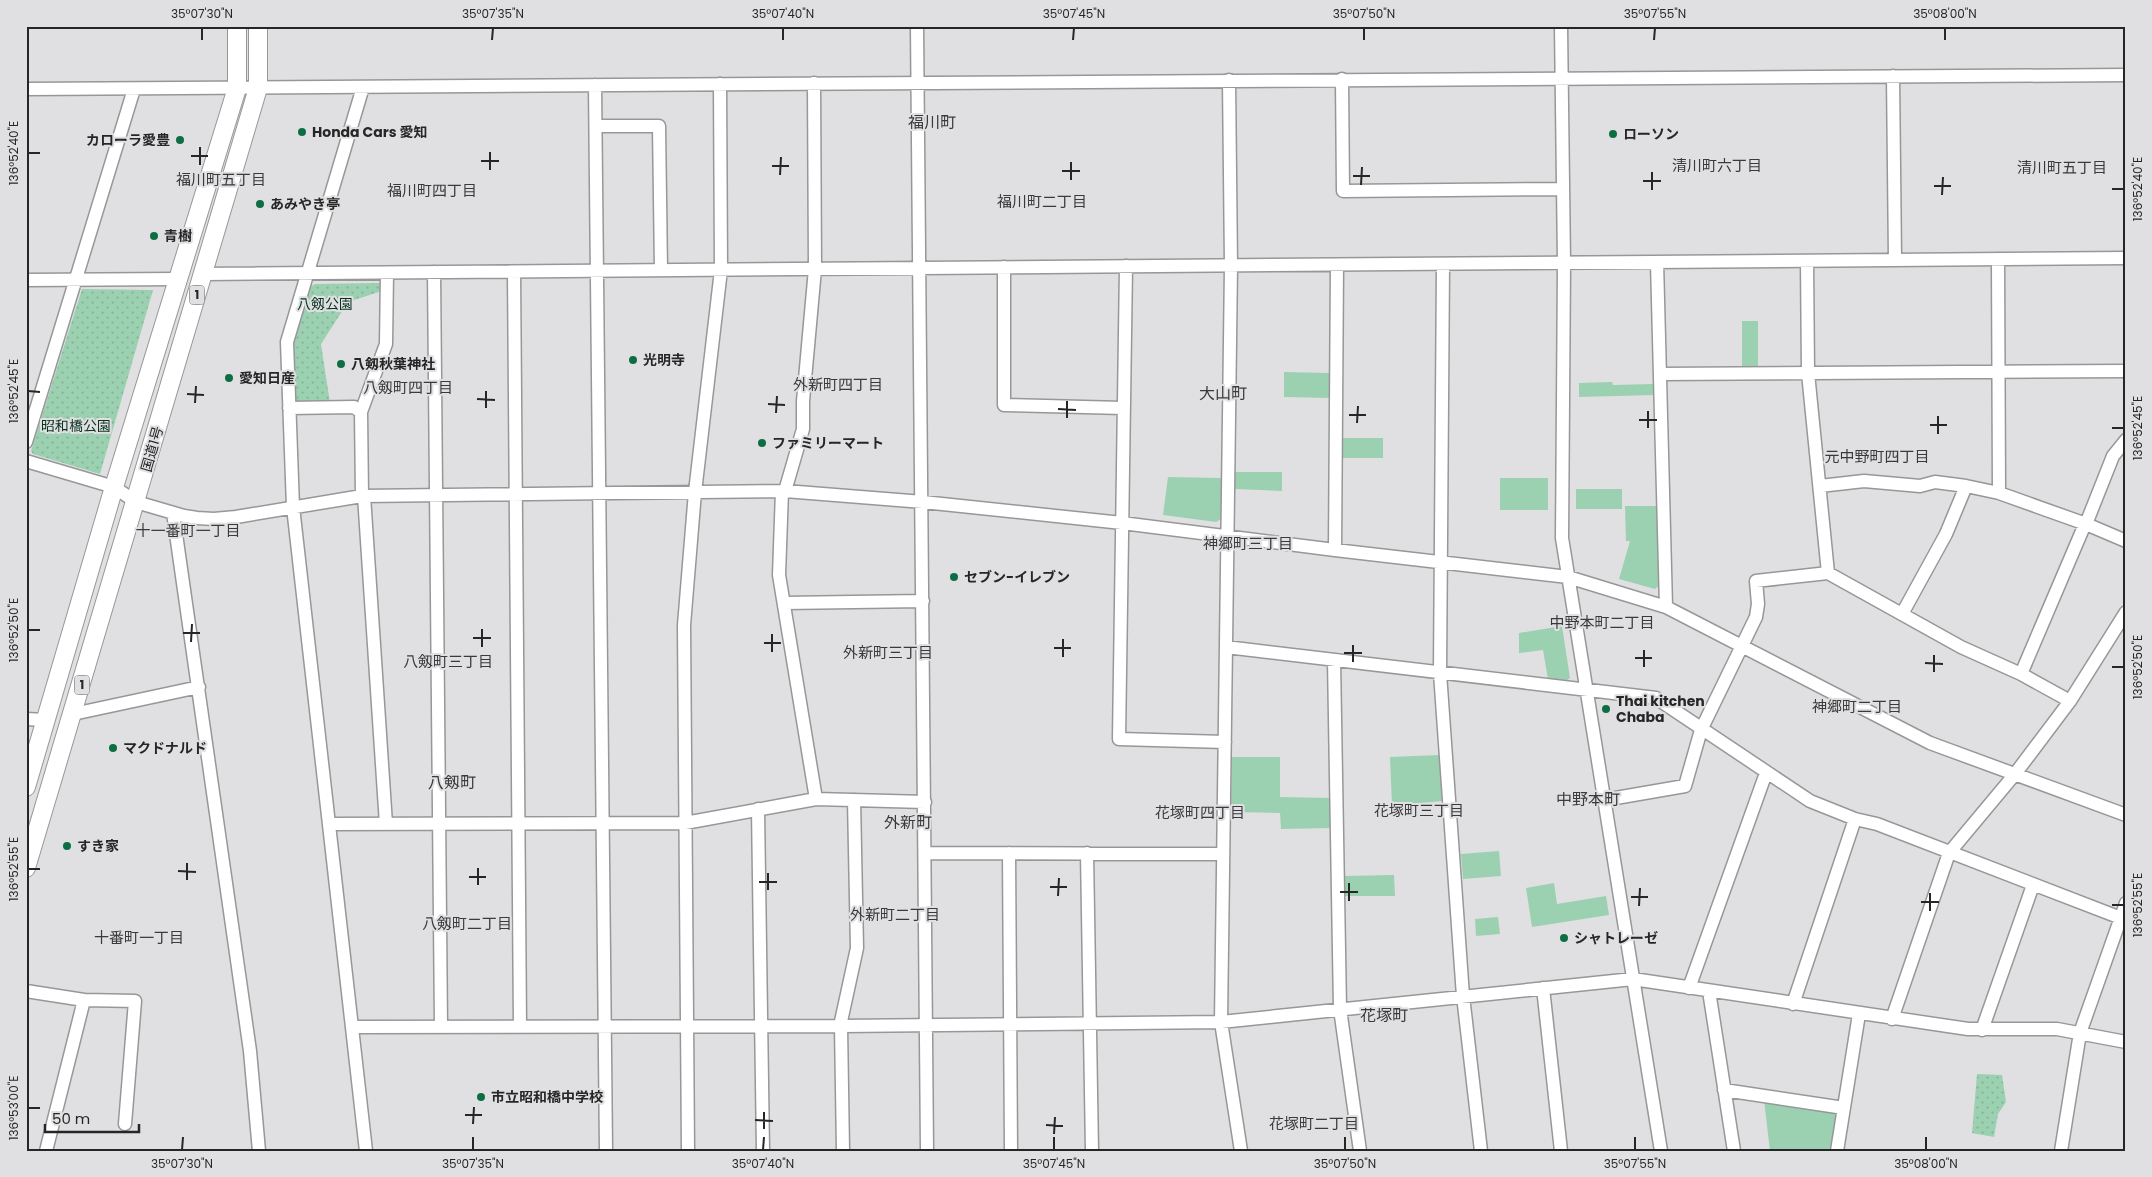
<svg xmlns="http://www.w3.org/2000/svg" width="2152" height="1177" viewBox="0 0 2152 1177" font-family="Poppins,'Noto Sans JP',sans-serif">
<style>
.grass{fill:url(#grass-dots)}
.garden{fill:#9bd1b0}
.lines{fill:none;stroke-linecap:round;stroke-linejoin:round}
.minor-casing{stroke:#979799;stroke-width:15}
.highway-casing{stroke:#979799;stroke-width:20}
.minor{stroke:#fff;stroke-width:12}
.highway{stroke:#fff;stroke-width:18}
.ticks{fill:none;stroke:#262627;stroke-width:2}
.poi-dot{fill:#0e6e43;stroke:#e0e0e2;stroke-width:2}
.labels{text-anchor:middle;stroke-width:4;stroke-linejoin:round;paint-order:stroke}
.shield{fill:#e0e0e2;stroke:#5e5e5f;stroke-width:1}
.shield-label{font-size:12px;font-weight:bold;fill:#262627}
.poi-label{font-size:14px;font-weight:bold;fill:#262627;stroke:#e0e0e2;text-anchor:start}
.park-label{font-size:14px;fill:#0a331f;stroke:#e0e0e2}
.street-label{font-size:14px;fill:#262627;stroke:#e0e0e2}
.neighbourhood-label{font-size:15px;fill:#3a3a3c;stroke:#e0e0e2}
.quarter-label{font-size:16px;fill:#3a3a3c;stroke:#e0e0e2}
.neatline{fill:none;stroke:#262627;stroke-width:2}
.ticks-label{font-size:12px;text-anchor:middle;fill:#262627}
</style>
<defs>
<pattern id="grass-dots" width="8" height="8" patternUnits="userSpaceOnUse" patternTransform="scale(1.25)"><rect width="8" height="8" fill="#9bd1b0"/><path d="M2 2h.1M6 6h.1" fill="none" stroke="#85b397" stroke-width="1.8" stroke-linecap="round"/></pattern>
</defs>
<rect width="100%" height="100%" fill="#e0e0e2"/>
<path class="grass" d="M 380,283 L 383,285 L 382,291 L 348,302 L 321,344 L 330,403 L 296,404 L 293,345 L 310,287 L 315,284 Z
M 82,289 L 153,290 L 100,474 L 33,454 L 31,451 Z
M 1977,1074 L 2002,1075 L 2006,1102 L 1998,1114 L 1994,1137 L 1972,1133 Z"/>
<path class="garden" d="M 1742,321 L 1758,321 L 1758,370 L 1742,370 Z
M 1284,372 L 1329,373 L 1329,398 L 1284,397 Z
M 1612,382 L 1613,385 L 1653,384 L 1654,395 L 1579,397 L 1579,383 Z
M 1341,438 L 1383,438 L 1383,458 L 1341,458 Z
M 1235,472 L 1282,472 L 1282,491 L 1235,489 Z
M 1168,477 L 1221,478 L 1221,519 L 1216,522 L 1163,515 Z
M 1500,478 L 1548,478 L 1548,510 L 1500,510 Z
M 1576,489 L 1622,489 L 1622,509 L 1576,509 Z
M 1625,506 L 1657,506 L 1659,586 L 1655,589 L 1619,579 L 1630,541 L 1626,541 Z
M 1562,626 L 1570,678 L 1566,681 L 1548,679 L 1543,650 L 1519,653 L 1519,633 Z
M 1439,755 L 1442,801 L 1392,806 L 1390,757 Z
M 1232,757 L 1280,757 L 1280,797 L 1331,798 L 1331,828 L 1281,829 L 1280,813 L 1231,812 Z
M 1499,851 L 1501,876 L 1463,879 L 1461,854 Z
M 1394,875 L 1395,896 L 1345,896 L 1345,876 Z
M 1554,883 L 1557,904 L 1606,896 L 1609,915 L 1532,927 L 1526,888 Z
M 1498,917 L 1500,934 L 1476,936 L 1475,919 Z
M 1764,1100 L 1834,1110 L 1838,1117 L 1834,1147 L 1829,1151 L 1770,1151 Z"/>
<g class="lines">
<defs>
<path id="minor" d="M 917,26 L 927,1151
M 1561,26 L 1564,263 L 1562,538 L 1661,1151
M 1893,76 L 1895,260
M 1342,79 L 1343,191 L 1563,189
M 1229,80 L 1231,266 L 1221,1022 L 1241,1151
M 595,85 L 606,1151
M 363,87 L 287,342 L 293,507 L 366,1151
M 26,89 L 2126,75
M 596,126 L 659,126 L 661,270
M 1998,259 L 1999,493
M 1807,261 L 1808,373 L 1828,573
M 1657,262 L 1666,607
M 1443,264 L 1440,673 L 1463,996 L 1481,1151
M 1126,266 L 1119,739 L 1225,742
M 1004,267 L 1004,405 L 1123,408
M 434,272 L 441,1027
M 514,272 L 520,1026
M 203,274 L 2126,258
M 26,280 L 177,279
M 1660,374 L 2126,371
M 289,408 L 354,407 L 361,412
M 26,442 L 134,89
M 26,461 L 114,487 L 136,502 L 184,516 L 197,518 L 214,519 L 236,517 L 362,496 L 785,491 L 923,502 L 1122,523 L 1335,550 L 1568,577 L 1666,607 L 1930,743 L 2126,815
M 1820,486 L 1864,481 L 1920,486 L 1935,482 L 1966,486 L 1999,493 L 2086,524 L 2126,541
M 782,491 L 779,575 L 816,799
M 785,491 L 803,429 L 803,401 L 815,269 L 814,83
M 362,496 L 361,412 L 386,344 L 387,273
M 364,496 L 386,824
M 173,513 L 250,1051 L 259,1151
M 2086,524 L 2113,456 L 2126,440
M 1335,550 L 1337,265
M 784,603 L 923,601
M 1902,614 L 1946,534 L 1966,486
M 1226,647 L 1656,698 L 1810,801 L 1855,819 L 1877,824 L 2121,918
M 1334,660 L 1340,1009 L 1360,1151
M 2021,674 L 2085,524
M 73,714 L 199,687
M 26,719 L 46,720
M 1604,800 L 1685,786 L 1701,730 L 1756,617 L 1758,604 L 1756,581 L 1828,573 L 1961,647 L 2021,674 L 2070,701
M 758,809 L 763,1151
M 329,824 L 685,823 L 816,799 L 925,802
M 926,853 L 1223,854
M 1009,853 L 1011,1151
M 1087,853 L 1092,1151
M 1543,988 L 1561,1151
M 1689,988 L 1766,773
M 26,991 L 84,1000
M 1709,991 L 1734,1151
M 1793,1004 L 1855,819
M 1892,1019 L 1949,853 L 2015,774 L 2070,701 L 2126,612
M 840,1026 L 857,948 L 854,800
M 841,1026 L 843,1151
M 353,1027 L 841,1026 L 1221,1022 L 1633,979 L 1968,1029 L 2057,1029 L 2126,1042
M 1982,1030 L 2033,885
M 1724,1090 L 1844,1108
M 46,1151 L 84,1000 L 135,1001 L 125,1124
M 688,1151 L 684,625 L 695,492 L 721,270 L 720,84
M 1837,1151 L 1859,1014
M 2061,1151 L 2080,1033 L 2126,903"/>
<path id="highway" d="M 26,787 L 114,487 L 237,88 L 237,26
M 26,868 L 258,88 L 258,26"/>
</defs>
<use href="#minor" class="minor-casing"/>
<use href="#highway" class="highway-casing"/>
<use href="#minor" class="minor"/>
<use href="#highway" class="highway"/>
</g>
<path class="ticks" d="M 202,40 L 202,28M 492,40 L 493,28M 783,40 L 783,28M 1073,40 L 1074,28M 1364,40 L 1364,28M 1654,40 L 1655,28M 1945,40 L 1945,28M 28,153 L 40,153M 191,156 L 208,156M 481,161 L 499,161M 200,165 L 200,147M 772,166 L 789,166M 490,170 L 490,152M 1062,171 L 1080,171M 780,175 L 781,157M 1353,176 L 1370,176M 1071,180 L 1071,162M 1643,181 L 1661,181M 1361,185 L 1362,167M 1934,186 L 1951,186M 2112,189 L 2124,189M 1652,190 L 1652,172M 1942,195 L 1943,177M 28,391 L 40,392M 187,394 L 204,395M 477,399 L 495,400M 195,403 L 196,386M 768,404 L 785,405M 486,408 L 486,391M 1058,409 L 1076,410M 776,413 L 777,396M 1349,415 L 1366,415M 1067,418 L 1067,401M 1639,420 L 1657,420M 1357,423 L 1358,406M 1930,425 L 1947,425M 1648,428 L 1648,411M 2112,428 L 2124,428M 1938,434 L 1938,416M 28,630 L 40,630M 183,633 L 200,633M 473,638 L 491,638M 191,642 L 192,624M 764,643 L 781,643M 482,647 L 482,629M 1054,648 L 1071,648M 772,652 L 772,634M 1344,653 L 1362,653M 1063,657 L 1063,639M 1635,658 L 1652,658M 1353,662 L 1353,645M 1925,663 L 1943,664M 1644,667 L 1644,650M 2112,667 L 2124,667M 1934,672 L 1934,655M 28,869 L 40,869M 178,871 L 196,872M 469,877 L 486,877M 187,880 L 187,863M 759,882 L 777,882M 478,885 L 478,868M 1050,887 L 1067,887M 768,890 L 768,873M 1340,892 L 1358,892M 1058,896 L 1059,878M 1631,897 L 1648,897M 1349,901 L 1349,883M 1921,902 L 1939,902M 2112,905 L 2124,905M 1639,906 L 1640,888M 1930,911 L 1930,893M 28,1108 L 40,1108M 465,1115 L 482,1115M 755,1120 L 773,1121M 473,1124 L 474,1107M 1046,1125 L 1063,1126M 764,1129 L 764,1112M 1054,1134 L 1055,1117M 182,1150 L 183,1137M 473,1150 L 473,1137M 763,1150 L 764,1137M 1054,1150 L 1054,1137M 1345,1150 L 1345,1137M 1635,1150 L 1635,1137M 1926,1150 L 1926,1137"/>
<g class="poi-dot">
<circle cx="302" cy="132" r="5"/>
<circle cx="1613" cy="134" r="5"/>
<circle cx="180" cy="140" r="5"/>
<circle cx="260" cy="204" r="5"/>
<circle cx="154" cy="236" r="5"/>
<circle cx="633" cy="360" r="5"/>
<circle cx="341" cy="364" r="5"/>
<circle cx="229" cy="378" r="5"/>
<circle cx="762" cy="443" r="5"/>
<circle cx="954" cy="577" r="5"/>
<circle cx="1606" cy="709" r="5"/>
<circle cx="113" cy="748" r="5"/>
<circle cx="67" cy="846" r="5"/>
<circle cx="1564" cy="938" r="5"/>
<circle cx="481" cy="1097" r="5"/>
</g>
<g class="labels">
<g class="shield">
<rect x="189.5" y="285.5" width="15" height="19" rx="4"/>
<rect x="74.5" y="675.5" width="15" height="19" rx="4"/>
</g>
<g class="shield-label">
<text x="197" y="299">1</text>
<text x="82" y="689">1</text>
</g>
<g class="poi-label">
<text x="312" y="137">Honda Cars 愛知</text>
<text x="1623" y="139">ローソン</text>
<text x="170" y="145" text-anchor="end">カローラ愛豊</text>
<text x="270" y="209">あみやき亭</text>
<text x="164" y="241">青樹</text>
<text x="643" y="365">光明寺</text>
<text x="351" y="369">八剱秋葉神社</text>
<text x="239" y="383">愛知日産</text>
<text x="772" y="448">ファミリーマート</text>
<text x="964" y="582">セブン-イレブン</text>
<text x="1616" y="706">Thai kitchen<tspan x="1616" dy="16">Chaba</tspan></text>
<text x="123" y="753">マクドナルド</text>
<text x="77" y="851">すき家</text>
<text x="1574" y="943">シャトレーゼ</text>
<text x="491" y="1102">市立昭和橋中学校</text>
</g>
<g class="park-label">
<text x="325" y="309">八剱公園</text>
<text x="76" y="431">昭和橋公園</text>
</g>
<g class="street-label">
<text transform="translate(152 449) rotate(-74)" y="5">国道1号</text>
</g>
<g class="neighbourhood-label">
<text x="1717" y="171">清川町六丁目</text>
<text x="2062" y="173">清川町五丁目</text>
<text x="221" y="185">福川町五丁目</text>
<text x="432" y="196">福川町四丁目</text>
<text x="1042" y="207">福川町二丁目</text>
<text x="838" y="390">外新町四丁目</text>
<text x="408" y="393">八剱町四丁目</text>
<text x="1877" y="462">元中野町四丁目</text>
<text x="188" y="536">十一番町一丁目</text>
<text x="1248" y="549">神郷町三丁目</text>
<text x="1602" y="628">中野本町二丁目</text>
<text x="888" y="658">外新町三丁目</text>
<text x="448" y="667">八剱町三丁目</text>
<text x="1857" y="712">神郷町二丁目</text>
<text x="1419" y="816">花塚町三丁目</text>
<text x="1200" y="818">花塚町四丁目</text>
<text x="895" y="920">外新町二丁目</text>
<text x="467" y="929">八剱町二丁目</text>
<text x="139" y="943">十番町一丁目</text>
<text x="1314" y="1129">花塚町二丁目</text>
</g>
<g class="quarter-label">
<text x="932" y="128">福川町</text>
<text x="1223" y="399">大山町</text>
<text x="452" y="788">八剱町</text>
<text x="1588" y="805">中野本町</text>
<text x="908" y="828">外新町</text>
<text x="1384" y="1021">花塚町</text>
</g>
</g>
<rect width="2152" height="1177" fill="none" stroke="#e0e0e2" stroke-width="55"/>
<path d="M45 1124v8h94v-8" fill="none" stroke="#262627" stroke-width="2.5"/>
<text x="52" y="1124" font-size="15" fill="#262627" stroke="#e0e0e2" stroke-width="4" paint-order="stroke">50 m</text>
<rect x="28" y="28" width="2096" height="1122" class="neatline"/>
<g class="ticks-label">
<text x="202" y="18">35°07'30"N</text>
<text x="493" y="18">35°07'35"N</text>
<text x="783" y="18">35°07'40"N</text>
<text x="1074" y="18">35°07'45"N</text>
<text x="1364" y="18">35°07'50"N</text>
<text x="1655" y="18">35°07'55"N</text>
<text x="1945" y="18">35°08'00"N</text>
<text transform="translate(14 153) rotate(-90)" y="4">136°52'40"E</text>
<text transform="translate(2138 189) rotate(-90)" y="4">136°52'40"E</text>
<text transform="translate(14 391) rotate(-90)" y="4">136°52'45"E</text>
<text transform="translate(2138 428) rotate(-90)" y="4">136°52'45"E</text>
<text transform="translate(14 630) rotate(-90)" y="4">136°52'50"E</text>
<text transform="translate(2138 667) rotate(-90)" y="4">136°52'50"E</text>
<text transform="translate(14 869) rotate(-90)" y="4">136°52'55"E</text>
<text transform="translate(2138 905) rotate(-90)" y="4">136°52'55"E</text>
<text transform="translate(14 1108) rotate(-90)" y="4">136°53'00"E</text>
<text x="182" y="1168">35°07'30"N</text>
<text x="473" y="1168">35°07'35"N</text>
<text x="763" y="1168">35°07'40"N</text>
<text x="1054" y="1168">35°07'45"N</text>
<text x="1345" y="1168">35°07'50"N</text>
<text x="1635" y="1168">35°07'55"N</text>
<text x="1926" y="1168">35°08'00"N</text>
</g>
</svg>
